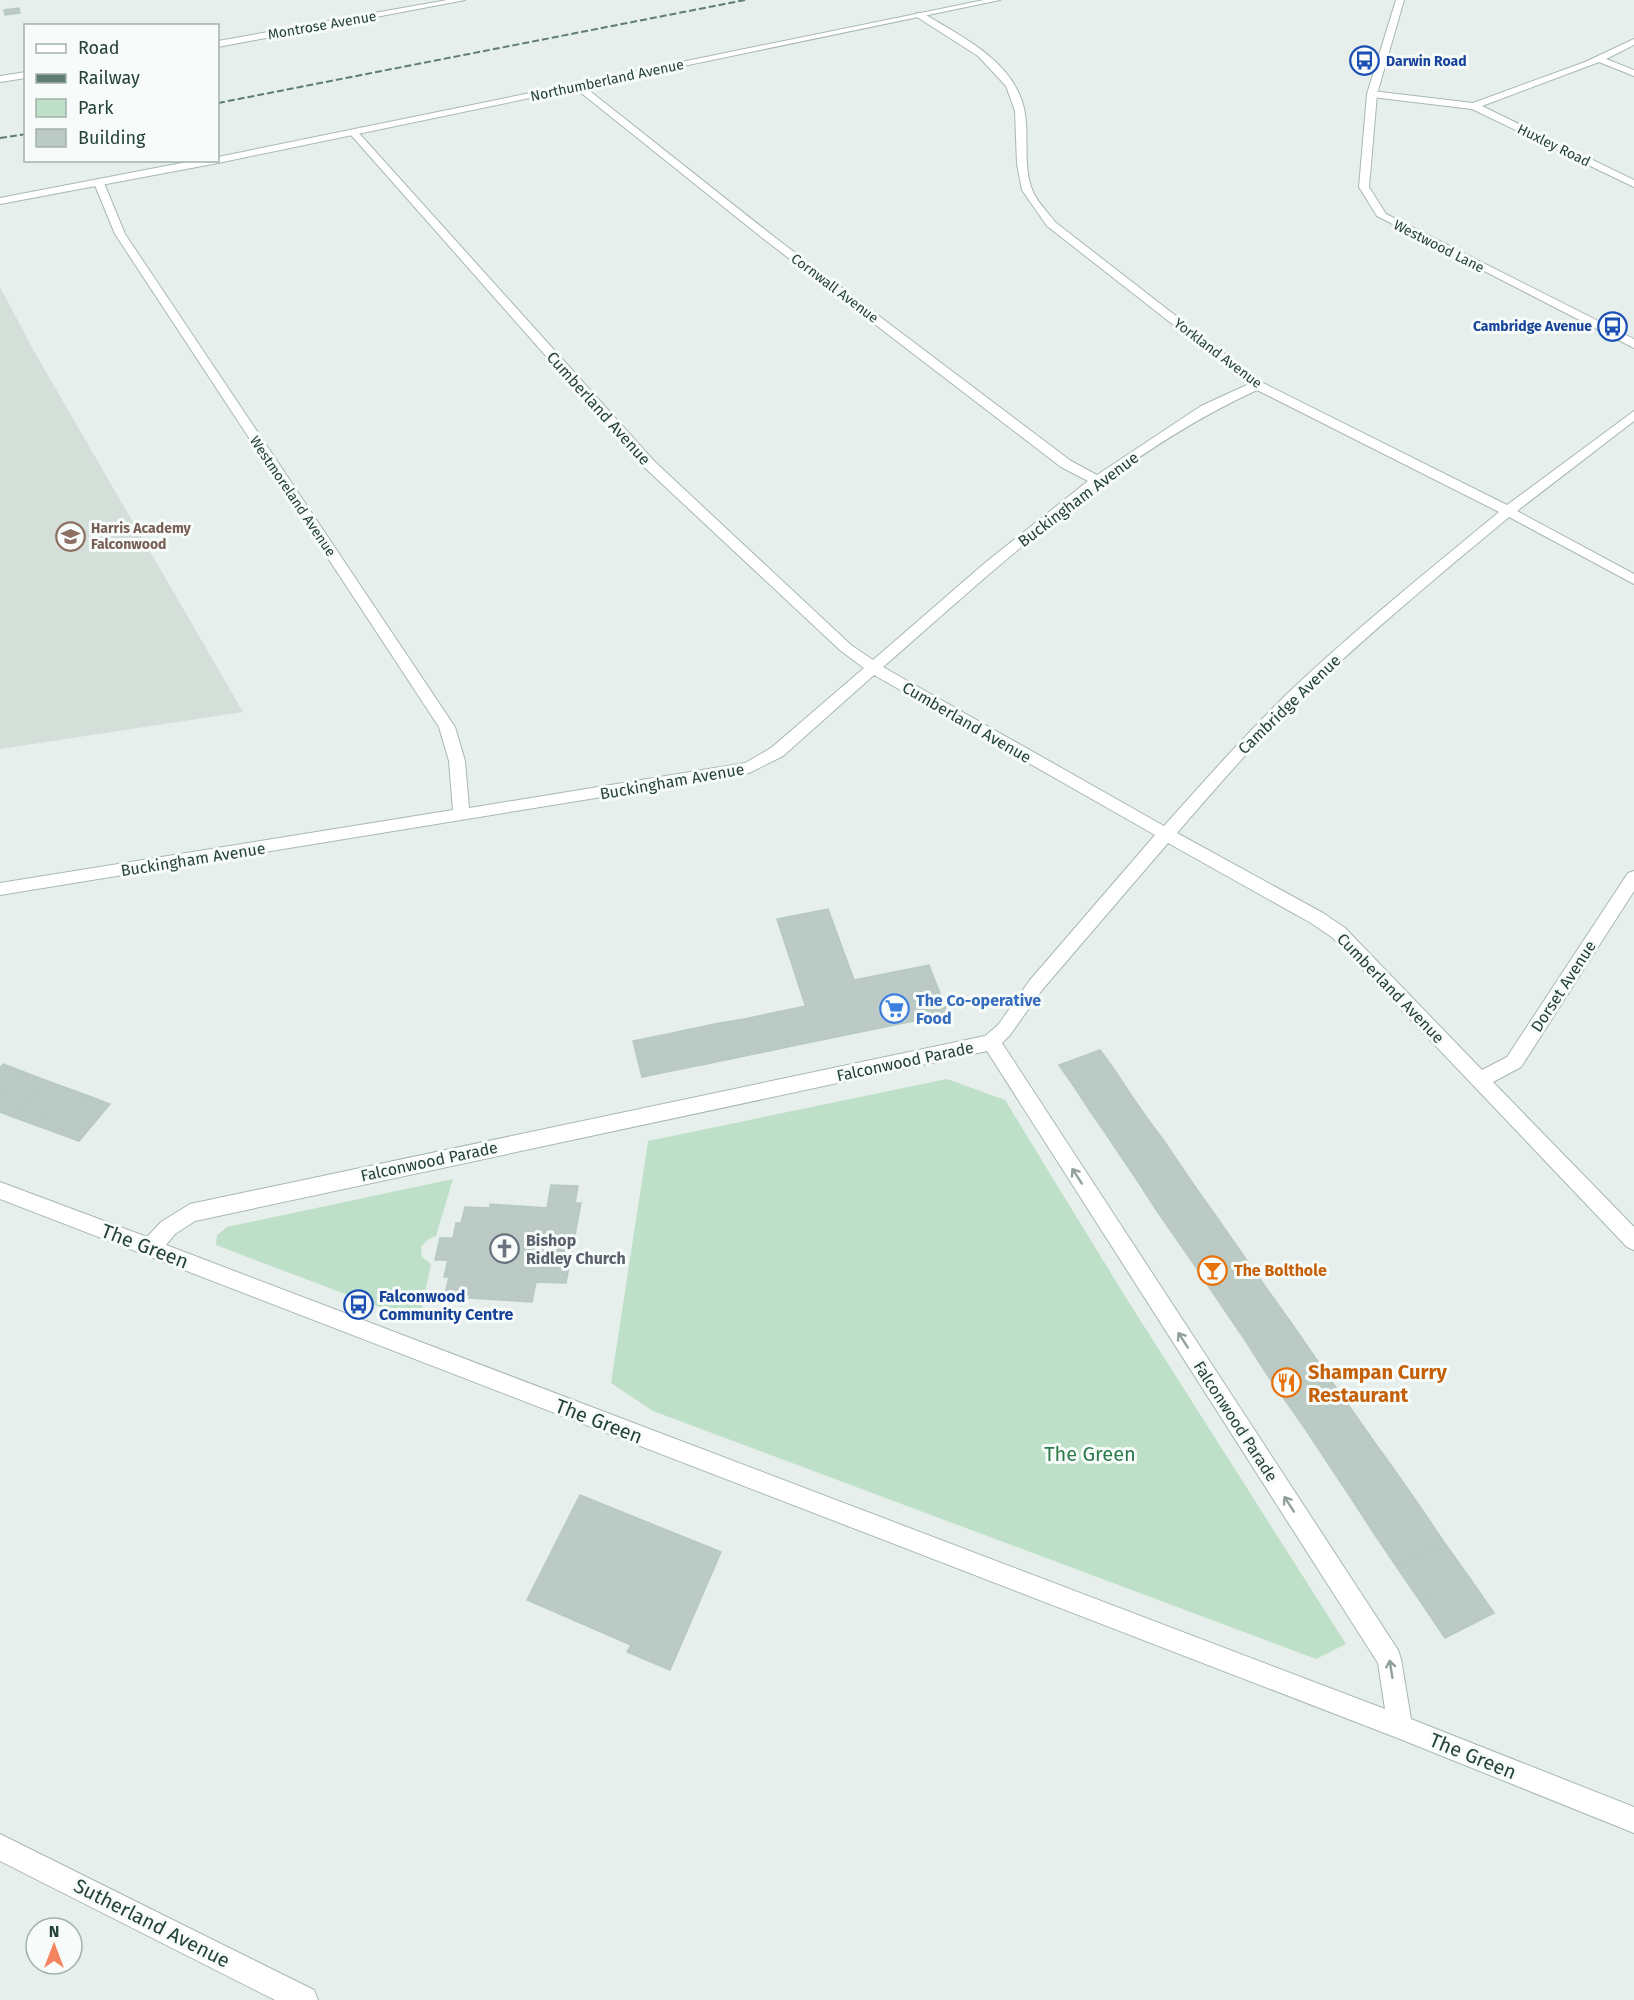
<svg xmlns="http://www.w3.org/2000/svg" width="1634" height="2000" viewBox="0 0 1634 2000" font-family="'Fira Sans',sans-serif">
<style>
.built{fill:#d4dfda}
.green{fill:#bfe0c8}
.building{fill:#bbcac4;stroke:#b8c9c2;stroke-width:1.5}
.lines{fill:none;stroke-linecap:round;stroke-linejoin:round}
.minor-casing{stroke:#a8b8b2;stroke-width:2}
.tertiary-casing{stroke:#a8b8b2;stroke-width:2}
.minor{fill:#fff;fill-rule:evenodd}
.tertiary{fill:#fff;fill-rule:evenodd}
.rail{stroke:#5f7d75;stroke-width:2;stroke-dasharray:7 3;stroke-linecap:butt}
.oneway{stroke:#92a09c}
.labels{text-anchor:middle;stroke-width:6;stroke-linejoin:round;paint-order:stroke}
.far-street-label{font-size:14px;fill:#24423a;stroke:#f7fbf9}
.far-transit-label{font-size:14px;font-weight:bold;fill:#164399;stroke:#f7fbf9;text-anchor:start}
.far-education-label{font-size:14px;font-weight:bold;fill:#785e54;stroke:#f7fbf9;text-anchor:start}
.street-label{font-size:16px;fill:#24423a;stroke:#f7fbf9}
.shop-label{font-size:16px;font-weight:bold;fill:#366cbe;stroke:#f7fbf9;text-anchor:start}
.worship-label{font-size:16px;font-weight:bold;fill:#5b616d;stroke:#f7fbf9;text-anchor:start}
.food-label{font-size:16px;font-weight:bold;fill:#c56008;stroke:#f7fbf9;text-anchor:start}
.transit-label{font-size:16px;font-weight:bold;fill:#164399;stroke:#f7fbf9;text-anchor:start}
.near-street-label{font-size:20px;fill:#24423a;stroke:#f7fbf9}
.near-food-label{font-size:20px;font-weight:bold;fill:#c56008;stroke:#f7fbf9;text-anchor:start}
.near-park-label{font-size:20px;fill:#2d7a4b;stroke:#f7fbf9}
</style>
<rect width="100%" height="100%" fill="#e6efeb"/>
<path class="built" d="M 0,287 L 35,353 L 243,712 L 0,749 Z"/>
<path class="green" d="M 947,1079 L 1005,1100 L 1123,1293 L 1346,1644 L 1316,1659 L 653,1411 L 611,1383 L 648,1141 Z
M 453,1179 L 436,1236 L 427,1240 L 421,1247 L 422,1257 L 431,1264 L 419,1322 L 216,1245 L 217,1235 L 227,1227 Z"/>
<path class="building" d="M 19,8 L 20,13 L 5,15 L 4,10 Z
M 828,909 L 854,980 L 929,965 L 948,1014 L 817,1041 L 777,919 Z
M 805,1006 L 817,1041 L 788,1047 L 777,1012 Z
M 777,1012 L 788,1047 L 759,1053 L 749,1018 Z
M 749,1018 L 759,1053 L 730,1059 L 720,1023 Z
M 720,1023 L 730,1059 L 701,1065 L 691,1029 Z
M 691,1029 L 701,1065 L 671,1071 L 663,1035 Z
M 663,1035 L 671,1071 L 642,1077 L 633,1041 Z
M 1100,1050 L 1116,1072 L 1075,1088 L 1059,1065 Z
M 3,1064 L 24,1072 L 0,1099 L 0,1068 Z
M 24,1072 L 45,1080 L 13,1117 L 0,1112 L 0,1099 Z
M 1116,1072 L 1131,1095 L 1090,1111 L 1075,1088 Z
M 45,1080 L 67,1088 L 35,1125 L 13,1117 Z
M 67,1088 L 89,1096 L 57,1133 L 35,1125 Z
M 1131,1095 L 1147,1118 L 1106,1134 L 1090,1111 Z
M 89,1096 L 110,1104 L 79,1141 L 57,1133 Z
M 1147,1118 L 1164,1141 L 1122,1158 L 1106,1134 Z
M 1164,1141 L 1181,1166 L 1139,1183 L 1122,1158 Z
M 1181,1166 L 1198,1191 L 1155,1208 L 1139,1183 Z
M 551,1185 L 578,1186 L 575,1203 L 581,1203 L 566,1283 L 536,1282 L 532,1302 L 469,1298 L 470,1295 L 445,1294 L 449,1277 L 444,1277 L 448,1260 L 435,1260 L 440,1238 L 453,1238 L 456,1223 L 461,1223 L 465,1207 L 490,1208 L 490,1204 L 547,1208 Z
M 1198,1191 L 1216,1216 L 1173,1234 L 1155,1208 Z
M 1216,1216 L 1234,1242 L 1191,1260 L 1173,1234 Z
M 1234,1242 L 1253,1269 L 1209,1287 L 1191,1260 Z
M 1253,1269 L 1272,1296 L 1228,1315 L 1209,1287 Z
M 1272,1296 L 1292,1324 L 1247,1343 L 1228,1315 Z
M 1292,1324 L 1312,1353 L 1266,1373 L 1247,1343 Z
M 1312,1353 L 1332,1382 L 1287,1403 L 1266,1373 Z
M 1332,1382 L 1354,1413 L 1308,1433 L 1287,1403 Z
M 1354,1413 L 1375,1443 L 1329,1465 L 1308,1433 Z
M 1375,1443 L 1398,1475 L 1351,1498 L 1329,1465 Z
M 1398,1475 L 1421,1508 L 1373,1532 L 1351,1498 Z
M 580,1495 L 721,1552 L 670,1670 L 627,1652 L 631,1645 L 527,1600 Z
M 1421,1508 L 1444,1542 L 1396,1566 L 1373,1532 Z
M 1444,1542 L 1469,1577 L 1420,1601 L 1396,1566 Z
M 1469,1577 L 1494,1613 L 1445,1638 L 1420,1601 Z"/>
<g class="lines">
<defs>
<path id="minor" d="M 447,0 L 465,0 L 218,47 L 218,41 Z
M 917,13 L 923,13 C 958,35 1004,56 1020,96 C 1033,126 1020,161 1033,192 C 1038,203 1048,212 1055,222 L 1261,382 L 1507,505 L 1634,411 L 1634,421 L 1517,511 L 1634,574 L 1634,584 L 1509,517 C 1438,576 1367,635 1300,699 C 1256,741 1217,787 1177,833 L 1323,913 L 1345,928 L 1482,1070 L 1507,1057 L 1628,873 L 1634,871 L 1634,891 L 1521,1067 L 1493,1082 L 1634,1227 L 1634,1250 L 1627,1247 L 1333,938 L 1311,923 L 1168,843 L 1042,990 L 1010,1035 L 1002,1043 L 1398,1650 L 1401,1659 L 1411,1719 L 1634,1807 L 1634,1833 L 1400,1739 L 0,1199 L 0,1182 L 147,1237 L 161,1222 L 190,1204 L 985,1036 L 998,1025 L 1030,980 L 1155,835 L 874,675 L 783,756 L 749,773 L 0,895 L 0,883 L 453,810 L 449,761 L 439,727 L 115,234 L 94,183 L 95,181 L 104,183 L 125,234 L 455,727 L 465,761 L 469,808 L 745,763 L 771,748 L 864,668 L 841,651 L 644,467 L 351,135 L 351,131 L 357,131 L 654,461 L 851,645 L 873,660 L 986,562 L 1088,481 L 1061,467 L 765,240 L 575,88 L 575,84 L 581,84 L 773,236 L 1071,461 L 1097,475 L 1201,406 L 1249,384 L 1047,226 L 1022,190 L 1017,164 L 1015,111 L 1006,86 L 978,56 L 917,17 ZM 1257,390 L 1499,512 C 1428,571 1355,629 1288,693 C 1245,735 1205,780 1164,826 L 883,667 C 999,566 1116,455 1257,390 ZM 987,1051 L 1378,1663 L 1385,1709 L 166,1245 L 175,1234 L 195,1221 Z
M 1634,39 L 1634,45 L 1606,59 L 1634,70 L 1634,76 L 1599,62 L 1482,106 L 1634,180 L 1634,187 L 1472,109 L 1372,97 L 1367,94 L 1372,91 L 1473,103 L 1585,62 Z
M 26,72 L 26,78 L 0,82 L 0,76 Z
M 0,1834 L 314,1990 L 318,2000 L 275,2000 L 0,1861 Z"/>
<path id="tertiary" d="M 984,0 L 1000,0 L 218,163 L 0,204 L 0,198 L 197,160 L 218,160 L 218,157 Z
M 1396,0 L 1404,0 L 1377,94 L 1369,187 L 1386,214 L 1634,339 L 1634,348 L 1377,216 L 1359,187 L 1367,94 Z"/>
</defs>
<use href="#minor" class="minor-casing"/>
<use href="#tertiary" class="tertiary-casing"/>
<use href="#minor" class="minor"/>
<use href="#tertiary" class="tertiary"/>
<path class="rail" d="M 218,103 L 745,0
M 0,138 L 26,134"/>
</g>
<defs><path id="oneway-shaft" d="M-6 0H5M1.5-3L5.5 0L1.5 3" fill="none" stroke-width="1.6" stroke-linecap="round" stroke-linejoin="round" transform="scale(1.5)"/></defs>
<g class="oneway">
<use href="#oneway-shaft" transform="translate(1077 1176) rotate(-123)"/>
<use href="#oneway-shaft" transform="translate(1183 1340) rotate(-123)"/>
<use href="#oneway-shaft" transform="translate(1289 1504) rotate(-123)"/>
<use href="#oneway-shaft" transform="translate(1391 1669) rotate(-99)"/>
</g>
<defs>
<symbol id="bus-ring" viewBox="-11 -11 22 22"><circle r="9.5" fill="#f7fbf9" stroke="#1a4fb4" stroke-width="1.5"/><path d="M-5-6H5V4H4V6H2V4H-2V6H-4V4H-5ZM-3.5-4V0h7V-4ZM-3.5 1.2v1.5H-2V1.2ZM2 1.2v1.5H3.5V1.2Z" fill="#1a4fb4"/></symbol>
<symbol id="school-ring" viewBox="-11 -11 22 22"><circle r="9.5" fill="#f7fbf9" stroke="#8d6e63" stroke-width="1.5"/><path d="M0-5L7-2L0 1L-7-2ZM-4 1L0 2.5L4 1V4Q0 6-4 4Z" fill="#8d6e63"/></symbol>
<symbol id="supermarket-ring" viewBox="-11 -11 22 22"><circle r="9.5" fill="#f7fbf9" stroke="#3f7fe0" stroke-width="1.5"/><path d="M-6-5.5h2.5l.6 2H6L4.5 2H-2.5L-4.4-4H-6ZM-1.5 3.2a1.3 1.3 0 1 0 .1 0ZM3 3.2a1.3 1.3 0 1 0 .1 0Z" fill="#3f7fe0"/></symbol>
<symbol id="church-ring" viewBox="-11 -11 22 22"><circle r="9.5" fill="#f7fbf9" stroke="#6b7280" stroke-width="1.5"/><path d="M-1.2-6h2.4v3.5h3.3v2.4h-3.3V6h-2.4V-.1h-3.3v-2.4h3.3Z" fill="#6b7280"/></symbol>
<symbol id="bar-ring" viewBox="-11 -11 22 22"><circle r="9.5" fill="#f7fbf9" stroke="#e8710a" stroke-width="1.5"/><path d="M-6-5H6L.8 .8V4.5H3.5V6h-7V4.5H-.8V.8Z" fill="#e8710a"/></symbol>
<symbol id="restaurant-ring" viewBox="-11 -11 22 22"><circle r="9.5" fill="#f7fbf9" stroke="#e8710a" stroke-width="1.5"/><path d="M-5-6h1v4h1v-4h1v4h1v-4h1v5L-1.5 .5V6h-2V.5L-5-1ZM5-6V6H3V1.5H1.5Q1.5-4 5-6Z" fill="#e8710a"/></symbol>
</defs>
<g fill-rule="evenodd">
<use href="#bus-ring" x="1348" y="44" width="33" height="33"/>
<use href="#bus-ring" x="1596" y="310" width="33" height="33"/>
<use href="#school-ring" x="54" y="520" width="33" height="33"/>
<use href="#supermarket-ring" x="878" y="992" width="33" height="33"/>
<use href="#church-ring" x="488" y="1232" width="33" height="33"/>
<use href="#bar-ring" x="1196" y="1254" width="33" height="33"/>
<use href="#bus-ring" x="342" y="1288" width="33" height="33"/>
<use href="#restaurant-ring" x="1270" y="1366" width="33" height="33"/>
</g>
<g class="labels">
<g class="far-street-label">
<text transform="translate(322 25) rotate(-10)" y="5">Montrose Avenue</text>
<text transform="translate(607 80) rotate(-12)" y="5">Northumberland Avenue</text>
<text transform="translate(1554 145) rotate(26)" y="5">Huxley Road</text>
<text transform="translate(1439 246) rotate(27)" y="5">Westwood Lane</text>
<text transform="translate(835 288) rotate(37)" y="5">Cornwall Avenue</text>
<text transform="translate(1218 353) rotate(37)" y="5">Yorkland Avenue</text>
<text transform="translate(293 496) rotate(56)" y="5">Westmoreland Avenue</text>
</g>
<g class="far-transit-label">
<text x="1386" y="66">Darwin Road</text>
<text x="1592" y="331" text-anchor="end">Cambridge Avenue</text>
</g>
<g class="far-education-label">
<text x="91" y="533">Harris Academy<tspan x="91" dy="16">Falconwood</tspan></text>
</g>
<g class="street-label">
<text transform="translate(599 408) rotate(48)" y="6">Cumberland Avenue</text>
<text transform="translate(1078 499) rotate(-37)" y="6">Buckingham Avenue</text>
<text transform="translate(1289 704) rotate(-44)" y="6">Cambridge Avenue</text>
<text transform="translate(967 722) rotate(30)" y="6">Cumberland Avenue</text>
<text transform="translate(672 781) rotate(-10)" y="6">Buckingham Avenue</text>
<text transform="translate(193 859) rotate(-9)" y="6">Buckingham Avenue</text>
<text transform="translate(1563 986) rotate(-57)" y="6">Dorset Avenue</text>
<text transform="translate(1391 988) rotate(46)" y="6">Cumberland Avenue</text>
<text transform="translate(905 1061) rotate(-12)" y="6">Falconwood Parade</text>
<text transform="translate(429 1161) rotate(-12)" y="6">Falconwood Parade</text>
<text transform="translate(1236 1421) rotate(57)" y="6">Falconwood Parade</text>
</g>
<g class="shop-label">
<text x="916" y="1006">The Co-operative<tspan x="916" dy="18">Food</tspan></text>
</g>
<g class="worship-label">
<text x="526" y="1246">Bishop<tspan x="526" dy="18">Ridley Church</tspan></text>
</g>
<g class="food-label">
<text x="1234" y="1276">The Bolthole</text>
</g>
<g class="transit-label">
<text x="379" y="1302">Falconwood<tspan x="379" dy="18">Community Centre</tspan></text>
</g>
<g class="near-street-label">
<text transform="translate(145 1246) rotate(21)" y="7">The Green</text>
<text transform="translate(599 1421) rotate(21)" y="7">The Green</text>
<text transform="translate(1473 1756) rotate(22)" y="7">The Green</text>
<text transform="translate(152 1923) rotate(27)" y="7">Sutherland Avenue</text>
</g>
<g class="near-food-label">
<text x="1308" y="1379">Shampan Curry<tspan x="1308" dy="23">Restaurant</tspan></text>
</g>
<g class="near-park-label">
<text x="1090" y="1461">The Green</text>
</g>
</g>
<rect x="24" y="24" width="195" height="138" fill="#f7fbf9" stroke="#a3b1ad" stroke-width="1.5"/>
<rect x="36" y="44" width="30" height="9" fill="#ffffff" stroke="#a3b1ad" stroke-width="1.5"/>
<text x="78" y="54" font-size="18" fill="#24423a">Road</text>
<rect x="36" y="74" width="30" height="9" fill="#5f7d75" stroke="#a3b1ad" stroke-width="1.5"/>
<text x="78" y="84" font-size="18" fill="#24423a">Railway</text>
<rect x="36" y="99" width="30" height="18" fill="#bfe0c8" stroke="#a3b1ad" stroke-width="1.5"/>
<text x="78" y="114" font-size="18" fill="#24423a">Park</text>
<rect x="36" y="129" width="30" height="18" fill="#bbcac4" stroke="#a3b1ad" stroke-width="1.5"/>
<text x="78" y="144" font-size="18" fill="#24423a">Building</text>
<g transform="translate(54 1946)"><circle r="28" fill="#f7fbf9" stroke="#a3b1ad" stroke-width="1.5"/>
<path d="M0-4.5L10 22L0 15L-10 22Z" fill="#f4845f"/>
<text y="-9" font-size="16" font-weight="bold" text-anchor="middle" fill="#24423a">N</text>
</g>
</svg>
